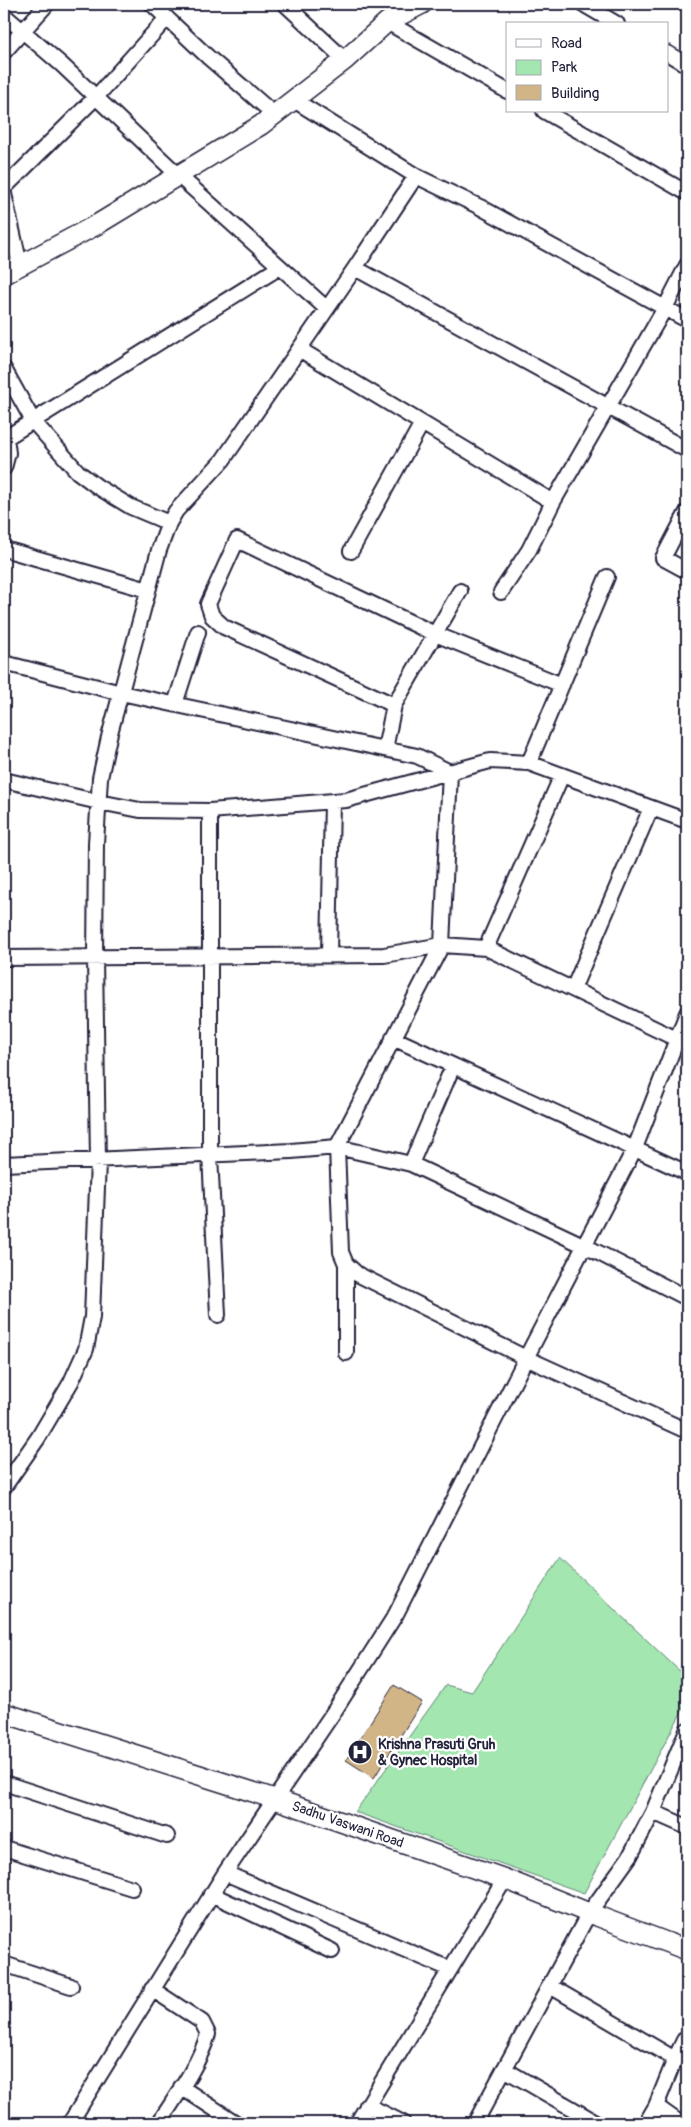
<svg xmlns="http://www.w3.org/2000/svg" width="691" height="2127" viewBox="0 0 691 2127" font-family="Pangolin,sans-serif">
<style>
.green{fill:#a3e6b0;stroke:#628476}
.building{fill:#d2b586;stroke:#22223b}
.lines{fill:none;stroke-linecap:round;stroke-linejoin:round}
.street-casing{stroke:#22223b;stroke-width:18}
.secondary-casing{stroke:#22223b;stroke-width:22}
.street{stroke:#fff;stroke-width:14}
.secondary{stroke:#fff;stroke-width:19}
.labels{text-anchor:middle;stroke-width:4.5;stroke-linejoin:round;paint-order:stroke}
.poi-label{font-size:14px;font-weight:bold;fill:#22223b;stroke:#fff;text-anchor:start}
.street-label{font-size:14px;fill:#22223b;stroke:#fff}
</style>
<rect width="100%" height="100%" fill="#fff"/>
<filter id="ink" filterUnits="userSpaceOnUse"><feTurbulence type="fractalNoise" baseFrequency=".02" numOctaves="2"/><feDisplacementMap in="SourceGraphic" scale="10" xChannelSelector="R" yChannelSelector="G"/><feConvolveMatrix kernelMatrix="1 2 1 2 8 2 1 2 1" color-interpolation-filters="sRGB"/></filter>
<g filter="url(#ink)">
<path class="green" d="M 560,1558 L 687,1678 L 687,1702 L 584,1893 L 355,1812 L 446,1685 L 472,1692 Z"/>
<path class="building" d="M 394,1685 L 422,1702 L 374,1778 L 346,1760 Z"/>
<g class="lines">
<defs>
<path id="street" d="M 152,4 L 208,57 L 275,115
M 285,4 L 345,60
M 583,4 L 617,24
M 4,15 L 62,65 L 178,175 L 327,309
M 387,22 L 507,91
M 4,52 L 47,4
M 667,53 L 687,65
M 294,100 L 416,176
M 544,111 L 687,193
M 4,188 L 96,97 L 167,18
M 4,194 L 20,265
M 355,268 L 687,450
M 299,349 L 553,502 L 665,308 L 687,265
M 4,369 L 33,421 L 78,472 L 98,487 L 131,507 L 169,523
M 4,439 L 280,267
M 4,468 L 8,453 L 6,437
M 687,512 L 663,558 L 687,571
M 4,549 L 148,590
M 351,551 L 422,423
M 501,592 L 529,550 L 553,502
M 4,663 L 121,693 L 417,756 L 450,772 L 442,945 L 337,1147 L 341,1252 L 346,1264 L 357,1274 L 526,1358 L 687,1431
M 175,704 L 198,632
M 394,705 L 224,627 L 212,616 L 208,604 L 237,540 L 435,634 L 562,685
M 385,749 L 394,705 L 460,591
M 529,763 L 607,577
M 4,780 L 99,802 L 140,810 L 210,811 L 346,800 L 490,761 L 529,763 L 687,821
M 210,811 L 210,1155 L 218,1315
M 486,948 L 562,775
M 329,955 L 332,801
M 4,958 L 384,955 L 442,945 L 486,948 L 687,1044
M 573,989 L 651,808
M 393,1038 L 687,1173
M 4,1164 L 291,1151 L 337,1147 L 411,1164 L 585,1246 L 687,1298
M 411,1164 L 453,1066
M 346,1353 L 346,1264
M 4,1487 L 38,1438 L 71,1382 L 86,1349 L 92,1317 L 98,1161 L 95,957 L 96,843 L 100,778 L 109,737 L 159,550 L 169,523 L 176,511 L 223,460 L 355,268 L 416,176 L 480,207 L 687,320
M 4,1783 L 167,1836
M 653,1812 L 687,1827
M 4,1848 L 132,1888
M 225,1873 L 450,1969
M 211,1894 L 332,1951
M 4,1964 L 71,1986
M 550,1986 L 675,2059 L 684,2040
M 152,1989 L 202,2022 L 208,2034 C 200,2063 175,2098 159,2123
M 504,2069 L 597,2123
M 181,2087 L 236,2123
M 367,2105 L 403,2123
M 656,2106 L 680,2123
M 70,2123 L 225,1873 L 335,1710 L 396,1614 L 526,1358 L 635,1148 L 687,1013
M 357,2123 L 505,1879
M 475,2123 L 589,1913 L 630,1856 L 653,1812 L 687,1730
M 646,2123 L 656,2106 L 675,2059"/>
<path id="secondary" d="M 4,274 L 98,224 L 261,125 L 345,60 L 387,22 L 422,4
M 4,1713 L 275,1799 L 505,1879 L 589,1913 L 687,1950"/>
</defs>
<use href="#street" class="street-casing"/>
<use href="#secondary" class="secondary-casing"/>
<use href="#street" class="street"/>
<use href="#secondary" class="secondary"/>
</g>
</g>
<defs>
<symbol id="hospital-disc" viewBox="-11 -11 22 22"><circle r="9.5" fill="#22223b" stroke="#fff"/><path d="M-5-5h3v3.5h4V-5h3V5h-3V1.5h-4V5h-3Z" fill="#fff"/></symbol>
</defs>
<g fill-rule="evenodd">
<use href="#hospital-disc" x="346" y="1738" width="28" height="28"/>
</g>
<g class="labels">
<g class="poi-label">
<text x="378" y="1749">Krishna Prasuti Gruh<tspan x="378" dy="16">&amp; Gynec Hospital</tspan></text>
</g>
<g class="street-label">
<text transform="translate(348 1824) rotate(19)" y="5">Sadhu Vaswani Road</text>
</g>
</g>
<rect width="691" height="2127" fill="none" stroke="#fff" stroke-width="20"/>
<rect x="10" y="10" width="671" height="2107" fill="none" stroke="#22223b" stroke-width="2" filter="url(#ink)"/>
<rect x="506" y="22" width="162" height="90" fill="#ffffff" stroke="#a7a7b1"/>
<rect x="516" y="39" width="25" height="8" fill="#ffffff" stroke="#a7a7b1"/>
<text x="551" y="48" font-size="15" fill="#22223b">Road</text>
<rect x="516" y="60" width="25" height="15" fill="#a3e6b0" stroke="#a7a7b1"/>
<text x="551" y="72" font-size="15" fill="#22223b">Park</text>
<rect x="516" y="85" width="25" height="15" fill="#d2b586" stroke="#a7a7b1"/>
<text x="551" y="98" font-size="15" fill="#22223b">Building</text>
</svg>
